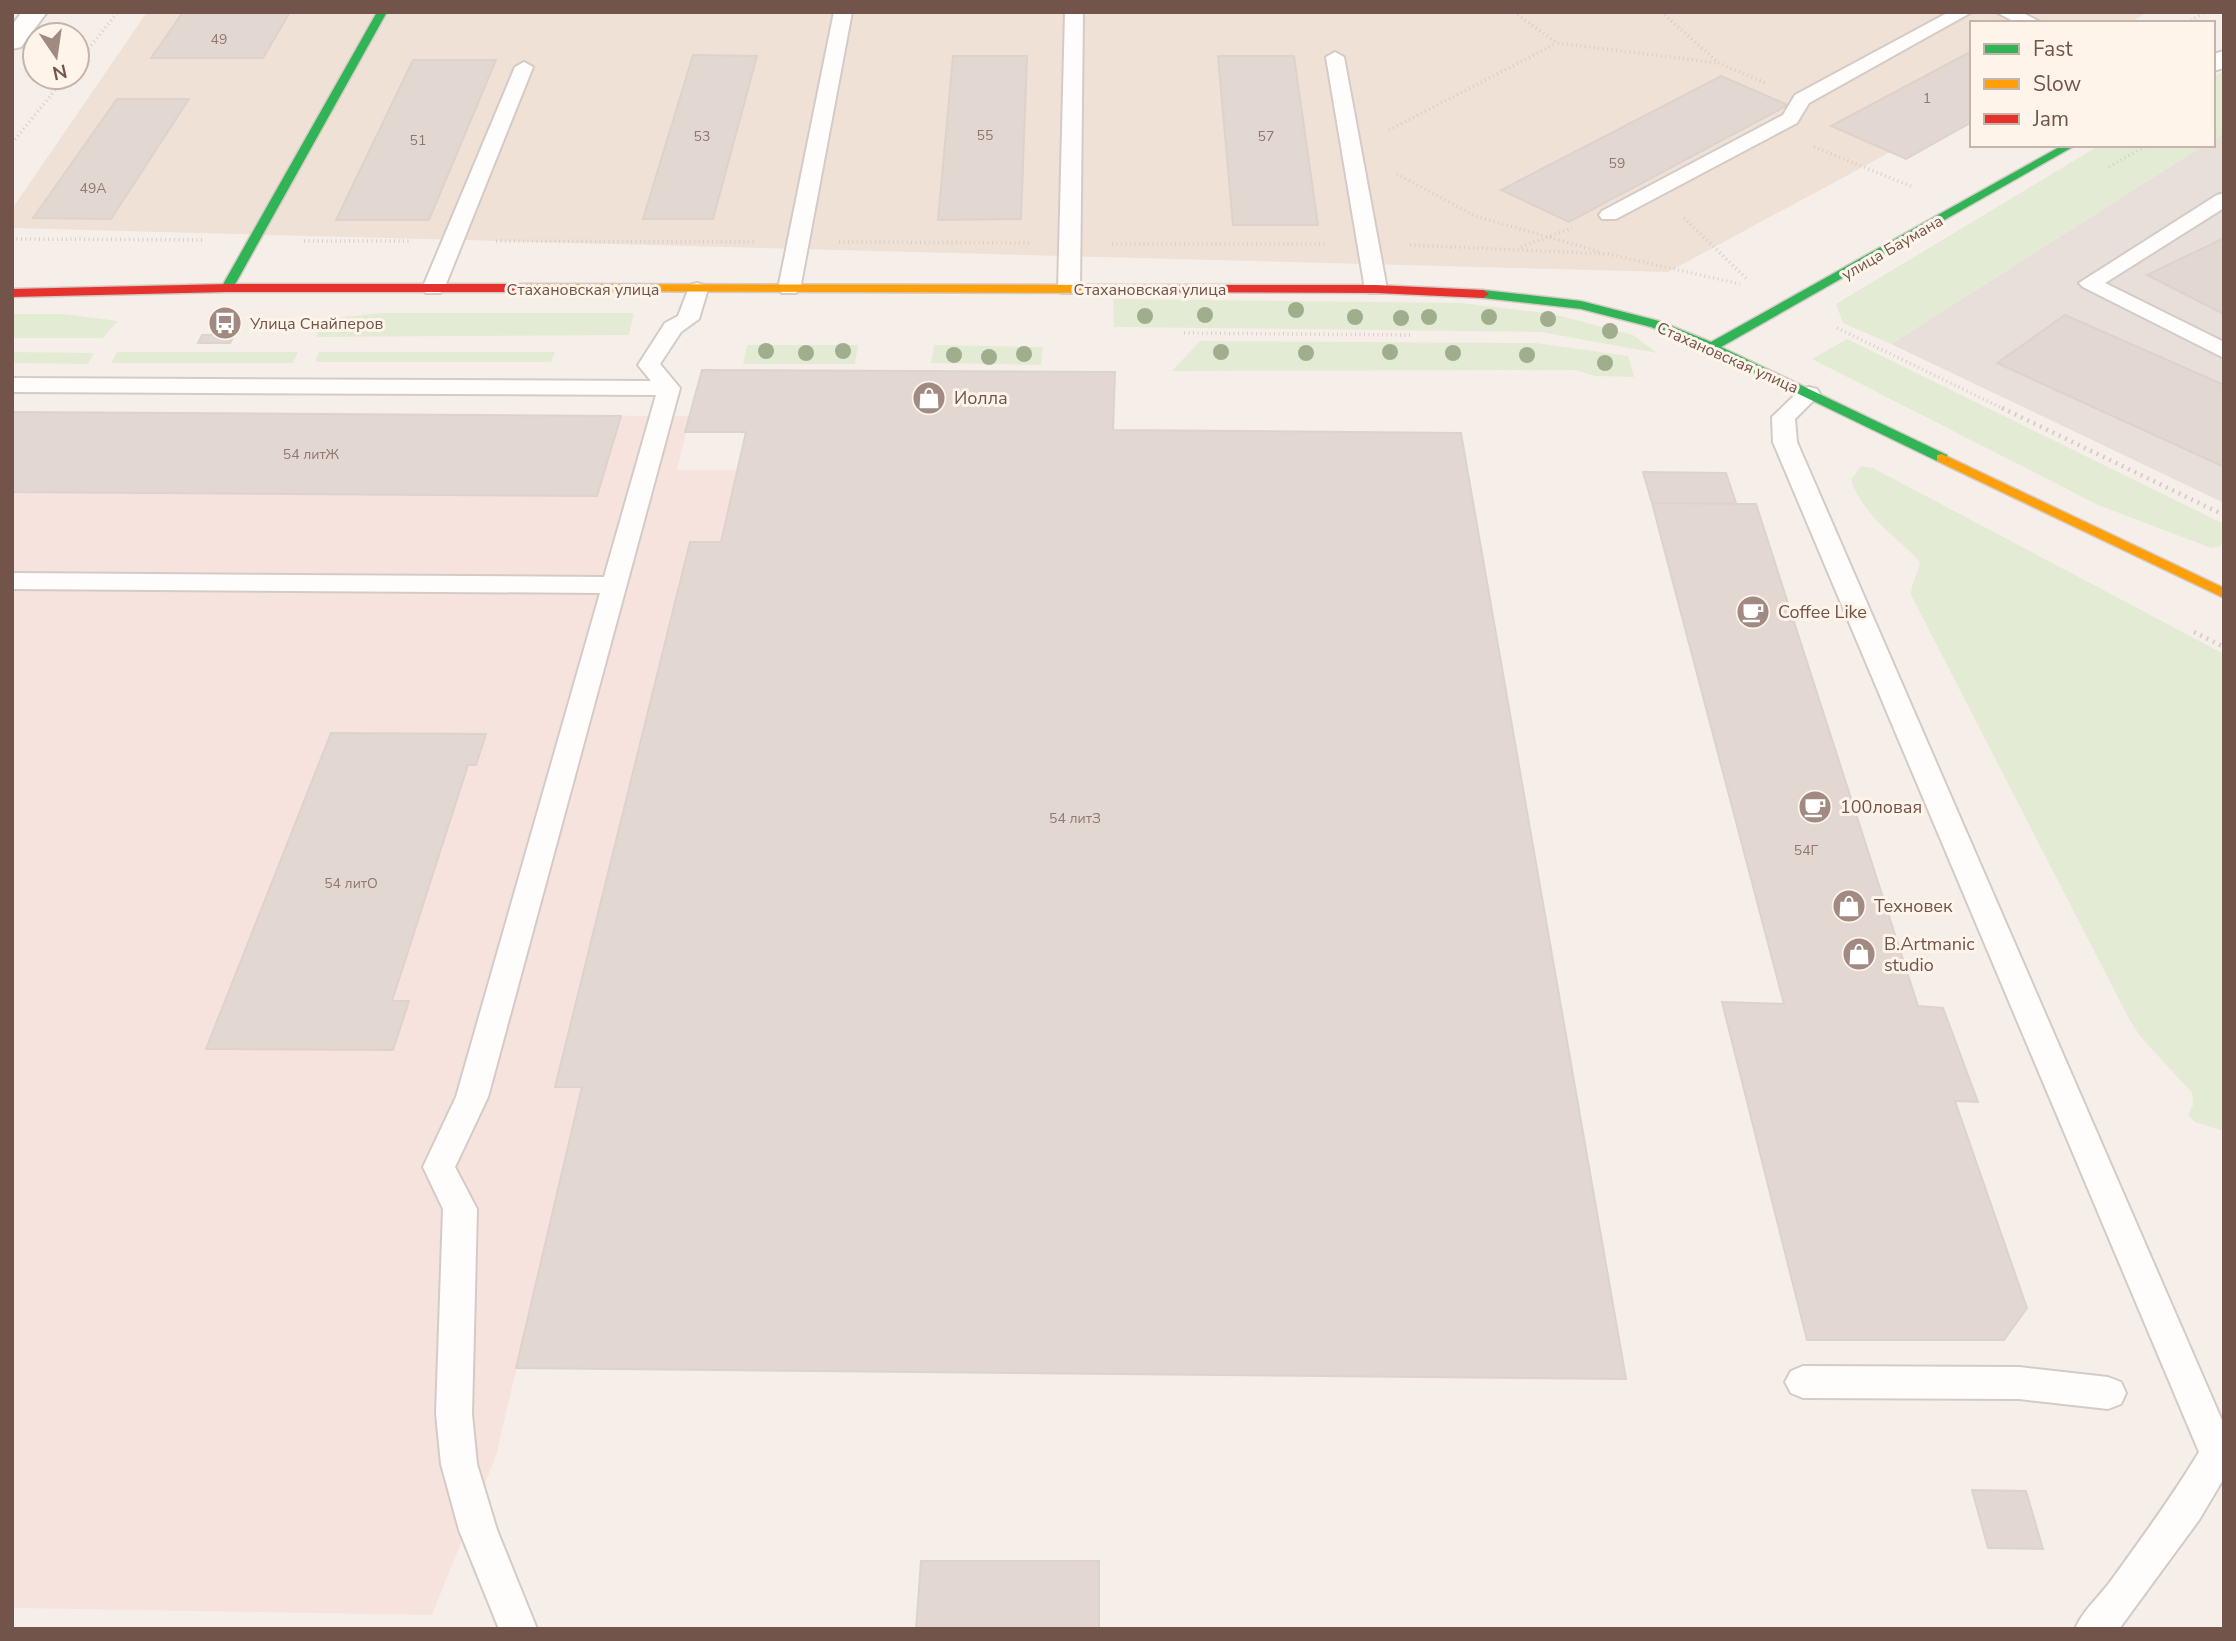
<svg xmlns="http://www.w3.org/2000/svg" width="2236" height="1641" viewBox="0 0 2236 1641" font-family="'Nunito Sans',sans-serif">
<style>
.residential{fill:#efe1d6}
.commercial{fill:#f6e3dd}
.industrial{fill:#e8dfda}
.green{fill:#e4ebd4}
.building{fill:#e2d7d1;stroke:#ded2cc;stroke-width:2}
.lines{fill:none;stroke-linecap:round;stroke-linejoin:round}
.lane-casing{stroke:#d4cbc6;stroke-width:4}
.street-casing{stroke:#d4cbc6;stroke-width:4}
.fast-casing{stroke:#d5cbc6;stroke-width:3}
.slow-casing{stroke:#d5cbc6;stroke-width:3}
.jam-casing{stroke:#d5cbc6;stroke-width:3}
.path-far1{stroke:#d7ceca;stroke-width:3.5;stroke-dasharray:1 3.5;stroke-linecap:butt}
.path{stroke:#d7ceca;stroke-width:4.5;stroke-dasharray:2 5;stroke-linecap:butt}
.lane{fill:#fefdfc;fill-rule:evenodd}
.street{fill:#fefdfc;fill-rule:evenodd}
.fast{fill:#30b455;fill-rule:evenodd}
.slow{fill:#ff9f0a;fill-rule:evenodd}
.jam{fill:#e5322d;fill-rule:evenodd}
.tree{fill:#a0ae8e}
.labels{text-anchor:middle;stroke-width:6;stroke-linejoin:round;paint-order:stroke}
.number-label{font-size:14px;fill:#90776f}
.far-street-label{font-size:16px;fill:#72544b;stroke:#fef4ea}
.far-poi-label{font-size:16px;fill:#72544b;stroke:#fef4ea;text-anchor:start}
.poi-label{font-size:18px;fill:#72544b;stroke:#fef4ea;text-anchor:start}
</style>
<rect width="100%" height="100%" fill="#f6efe9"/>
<path class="residential" d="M 147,12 L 2148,12 L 2129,23 L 1972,23 L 1972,108 L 1668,272 L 12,228 L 12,209 Z"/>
<path class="commercial" d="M 12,412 L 690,416 L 677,470 L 738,470 L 721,542 L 690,542 L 555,1086 L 582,1087 L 496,1456 L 432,1615 L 12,1608 Z"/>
<path class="industrial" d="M 2224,133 L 2224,503 L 1891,344 L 2204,145 L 2213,145 L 2213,140 Z"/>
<path class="green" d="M 2224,71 L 2224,133 L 2213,140 L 2213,77 Z
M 2100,145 L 2204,145 L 1891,344 L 1843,323 L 1836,304 Z
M 1113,299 L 1461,303 L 1553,314 L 1633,335 L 1657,353 L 1541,332 L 1114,327 Z
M 380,313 L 634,313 L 629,335 L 317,337 L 319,320 Z
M 12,314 L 64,314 L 118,321 L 103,338 L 12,338 Z
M 1847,339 L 2224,524 L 2224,542 L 2219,547 L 2211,548 L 2098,505 L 1812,359 Z
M 1200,341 L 1536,343 L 1628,356 L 1634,377 L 1595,376 L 1575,370 L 1172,371 Z
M 747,345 L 858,345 L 855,364 L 743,364 Z
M 934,345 L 1043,347 L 1041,365 L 931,363 Z
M 12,352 L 94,353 L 88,364 L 12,363 Z
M 117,352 L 298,352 L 293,363 L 111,363 Z
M 319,352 L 555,352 L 551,362 L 315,362 Z
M 1861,466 L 1873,468 L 2224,654 L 2224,1131 L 2195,1122 L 2188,1115 L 2193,1105 L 2192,1093 L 2140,1036 L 2129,1019 L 1911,595 C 1911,582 1918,575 1920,562 C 1895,535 1863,516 1851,480 Z"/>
<path class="building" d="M 183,12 L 290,12 L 263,58 L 151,58 Z
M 1972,51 L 1972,122 L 1906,159 L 1831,126 Z
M 693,55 L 757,56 L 713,219 L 643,219 Z
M 953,56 L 1027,56 L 1021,219 L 938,220 Z
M 1218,56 L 1294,56 L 1318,225 L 1233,225 Z
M 413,60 L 496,60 L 429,220 L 336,220 Z
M 1721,76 L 1788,105 L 1569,222 L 1501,190 Z
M 117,99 L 189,99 L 111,219 L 33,218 Z
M 2224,238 L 2224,314 L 2147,275 Z
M 2065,315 L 2224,385 L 2224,467 L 1997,363 Z
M 202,335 L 234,335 L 230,343 L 198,343 Z
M 702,370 L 1115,372 L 1113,430 L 1461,433 L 1626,1379 L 516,1368 L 582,1087 L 555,1087 L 690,542 L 721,542 L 746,432 L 685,432 Z
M 12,412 L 621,416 L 597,496 L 12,492 Z
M 1643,472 L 1726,473 L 1736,503 L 1652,503 Z
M 1652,503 L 1756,504 L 1918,1006 L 1943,1008 L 1978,1102 L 1955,1101 L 2027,1308 L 2004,1340 L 1807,1340 L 1722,1002 L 1784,1004 Z
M 331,733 L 486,734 L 476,765 L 468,765 L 392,1001 L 409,1001 L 393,1050 L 206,1049 Z
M 1972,1490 L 2026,1491 L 2043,1549 L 1988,1548 Z
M 921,1561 L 1099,1561 L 1099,1629 L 916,1629 Z"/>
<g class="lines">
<defs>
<path id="lane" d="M 834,12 L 852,12 L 800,289 L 796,293 L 782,293 L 778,289 Z
M 1065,12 L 1083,12 L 1080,289 L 1076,293 L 1062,293 L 1058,289 Z
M 1949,12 L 1972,12 L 1809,103 L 1797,123 L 1616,219 L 1602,219 L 1599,215 L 1602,211 L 1783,115 L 1795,95 Z
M 1996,12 L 2021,12 L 2042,23 L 2017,23 Z
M 1335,52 L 1344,57 L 1387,289 L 1383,293 L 1369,293 L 1365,289 L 1326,57 Z
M 524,62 L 533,67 L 444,289 L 440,293 L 426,293 L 422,289 L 515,67 Z
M 2224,193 L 2224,208 L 2105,283 L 2224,342 L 2224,358 L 2083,287 L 2079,283 L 2217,195 Z
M 697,283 L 704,285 L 708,289 L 699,319 L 681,332 L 660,364 L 680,388 L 488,1097 L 455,1167 L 477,1209 L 472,1414 L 477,1464 L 497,1530 L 537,1629 L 499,1629 L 459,1530 L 441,1464 L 436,1414 L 443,1209 L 423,1167 L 456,1097 L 600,593 L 12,589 L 12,573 L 604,577 L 656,395 L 12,392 L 12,378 L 651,381 L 638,365 L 665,323 L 678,316 L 690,285 Z
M 1809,387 L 1817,389 L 1820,394 L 1795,419 L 1797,442 L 2224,1425 L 2224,1478 L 2199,1520 L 2119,1629 L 2075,1629 C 2083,1610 2098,1598 2110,1582 C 2141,1539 2172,1497 2199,1452 L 1773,442 L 1772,417 L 1801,389 Z
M 1803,1366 L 2019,1367 L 2108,1377 L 2121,1382 L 2126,1393 L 2121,1404 L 2108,1409 L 2019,1399 L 1803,1398 L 1791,1393 L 1785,1382 L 1791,1371 Z"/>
<path id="street" d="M 22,12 L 47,12 L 21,47 L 12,49 L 12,25 Z
M 2224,51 L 2224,68 L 2213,71 L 2213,54 Z"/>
<path id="fast" d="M 377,12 L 387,12 L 233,288 L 231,291 L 223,291 L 221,288 Z
M 2063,145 L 2076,145 L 1721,347 L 1947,455 L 1947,461 L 1937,461 L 1708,350 L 1651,327 L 1581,309 L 1483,298 L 1477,294 L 1483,290 L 1581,301 L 1659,321 L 1711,342 Z"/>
<path id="slow" d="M 531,284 L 1106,285 L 1112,289 L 1106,293 L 527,291 L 527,285 Z
M 1942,454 L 2224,588 L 2224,598 L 1937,461 L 1937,455 Z"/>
<path id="jam" d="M 227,284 L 531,284 L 537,288 L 531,292 L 227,292 L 12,297 L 12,289 Z
M 1106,285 L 1376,285 L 1483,290 L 1489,294 L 1483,298 L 1376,293 L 1102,292 L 1102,286 Z"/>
</defs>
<use href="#lane" class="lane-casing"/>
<use href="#street" class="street-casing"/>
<use href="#fast" class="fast-casing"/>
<use href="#slow" class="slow-casing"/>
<use href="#jam" class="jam-casing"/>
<path class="path-far1" d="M 1514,12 L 1557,43 L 1719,63
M 1661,12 L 1719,63 L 1765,83
M 2187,23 L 2205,12
M 77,63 L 118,12
M 1389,130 L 1557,43
M 12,143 L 66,77
M 1814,147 L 1913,187
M 2109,167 L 2147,145
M 1397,174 L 1475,216 L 1600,252
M 1684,218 L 1748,280
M 12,239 L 204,240
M 304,241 L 410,241
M 496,241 L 757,242
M 839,242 L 1030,243
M 1112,244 L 1327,244
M 1410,245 L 1608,254 L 1740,284
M 1521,247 L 1572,228
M 1837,328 L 2006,410
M 1184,333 L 1413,335"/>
<path class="path" d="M 2002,408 L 2224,515
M 2194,632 L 2224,647"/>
<use href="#lane" class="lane"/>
<use href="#street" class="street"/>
<use href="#fast" class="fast"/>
<use href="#slow" class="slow"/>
<use href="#jam" class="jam"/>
</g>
<g class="tree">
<circle cx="1296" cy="310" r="8"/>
<circle cx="1205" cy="315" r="8"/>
<circle cx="1145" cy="316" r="8"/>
<circle cx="1355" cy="317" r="8"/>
<circle cx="1429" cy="317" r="8"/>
<circle cx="1489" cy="317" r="8"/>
<circle cx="1401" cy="318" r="8"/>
<circle cx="1548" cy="319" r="8"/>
<circle cx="1610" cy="331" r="8"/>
<circle cx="766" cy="351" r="8"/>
<circle cx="843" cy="351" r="8"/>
<circle cx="1221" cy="352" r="8"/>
<circle cx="1390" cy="352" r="8"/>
<circle cx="806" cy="353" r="8"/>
<circle cx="1306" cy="353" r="8"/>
<circle cx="1453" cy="353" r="8"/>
<circle cx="1024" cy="354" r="8"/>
<circle cx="954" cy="355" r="8"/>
<circle cx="1527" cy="355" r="8"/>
<circle cx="989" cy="357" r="8"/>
<circle cx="1605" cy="363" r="8"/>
</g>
<defs>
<symbol id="bus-disc" viewBox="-11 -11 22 22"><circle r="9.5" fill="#a08a82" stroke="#fef4ea"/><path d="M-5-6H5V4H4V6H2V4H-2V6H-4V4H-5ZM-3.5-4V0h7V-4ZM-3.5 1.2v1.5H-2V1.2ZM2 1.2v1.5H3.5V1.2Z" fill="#fff"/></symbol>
<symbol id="shop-disc" viewBox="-11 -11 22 22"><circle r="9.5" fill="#a08a82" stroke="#fef4ea"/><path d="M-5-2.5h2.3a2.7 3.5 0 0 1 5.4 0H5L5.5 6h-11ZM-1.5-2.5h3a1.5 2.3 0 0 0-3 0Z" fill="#fff"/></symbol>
<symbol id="cafe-disc" viewBox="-11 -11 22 22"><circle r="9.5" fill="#a08a82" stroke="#fef4ea"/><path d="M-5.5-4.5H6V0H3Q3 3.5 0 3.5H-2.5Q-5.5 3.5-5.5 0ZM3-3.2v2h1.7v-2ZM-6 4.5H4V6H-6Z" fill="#fff"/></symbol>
</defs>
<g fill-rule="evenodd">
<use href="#bus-disc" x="206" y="304" width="38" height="38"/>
<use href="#shop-disc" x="910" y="379" width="38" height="38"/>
<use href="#cafe-disc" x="1734" y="593" width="38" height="38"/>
<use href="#cafe-disc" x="1796" y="788" width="38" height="38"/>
<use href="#shop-disc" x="1830" y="887" width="38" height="38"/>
<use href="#shop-disc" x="1840" y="935" width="38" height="38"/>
</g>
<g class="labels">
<g class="number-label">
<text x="219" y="44">49</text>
<text x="1927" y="103">1</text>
<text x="985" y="140">55</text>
<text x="702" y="141">53</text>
<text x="1266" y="141">57</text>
<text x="418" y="145">51</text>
<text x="1617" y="168">59</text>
<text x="93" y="193">49А</text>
<text x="311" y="459">54 литЖ</text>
<text x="1075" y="823">54 литЗ</text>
<text x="1806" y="855">54Г</text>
<text x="351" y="888">54 литО</text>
</g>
<g class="far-street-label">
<text transform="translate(1892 247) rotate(-30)" y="6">улица Баумана</text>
<text x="583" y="295">Стахановская улица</text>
<text x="1150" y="295">Стахановская улица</text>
<text transform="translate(1728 357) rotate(24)" y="6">Стахановская улица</text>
</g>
<g class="far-poi-label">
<text x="250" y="329">Улица Снайперов</text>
</g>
<g class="poi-label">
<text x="954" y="404">Иолла</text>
<text x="1778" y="618">Coffee Like</text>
<text x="1840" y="813">100ловая</text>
<text x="1874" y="912">Техновек</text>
<text x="1884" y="950">B.Artmanic<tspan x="1884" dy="21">studio</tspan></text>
</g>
</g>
<rect width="2236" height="1641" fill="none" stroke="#72544b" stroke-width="28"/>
<rect x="1970" y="21" width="245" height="126" fill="#fef4ea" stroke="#c6b4aa" stroke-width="2"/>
<rect x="1984" y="44" width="35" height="10" fill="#30b455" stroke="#c6b4aa" stroke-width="2"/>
<text x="2033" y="56" font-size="21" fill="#72544b">Fast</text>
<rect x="1984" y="79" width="35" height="10" fill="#ff9f0a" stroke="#c6b4aa" stroke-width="2"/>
<text x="2033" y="91" font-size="21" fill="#72544b">Slow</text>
<rect x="1984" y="114" width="35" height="10" fill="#e5322d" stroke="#c6b4aa" stroke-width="2"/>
<text x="2033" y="126" font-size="21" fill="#72544b">Jam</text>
<g transform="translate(56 56) rotate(167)"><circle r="33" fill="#fef4ea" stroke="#c6b4aa" stroke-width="2"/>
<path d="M0-5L12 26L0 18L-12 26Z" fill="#a08a82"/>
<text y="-10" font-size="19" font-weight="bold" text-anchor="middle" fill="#72544b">N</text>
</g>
</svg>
